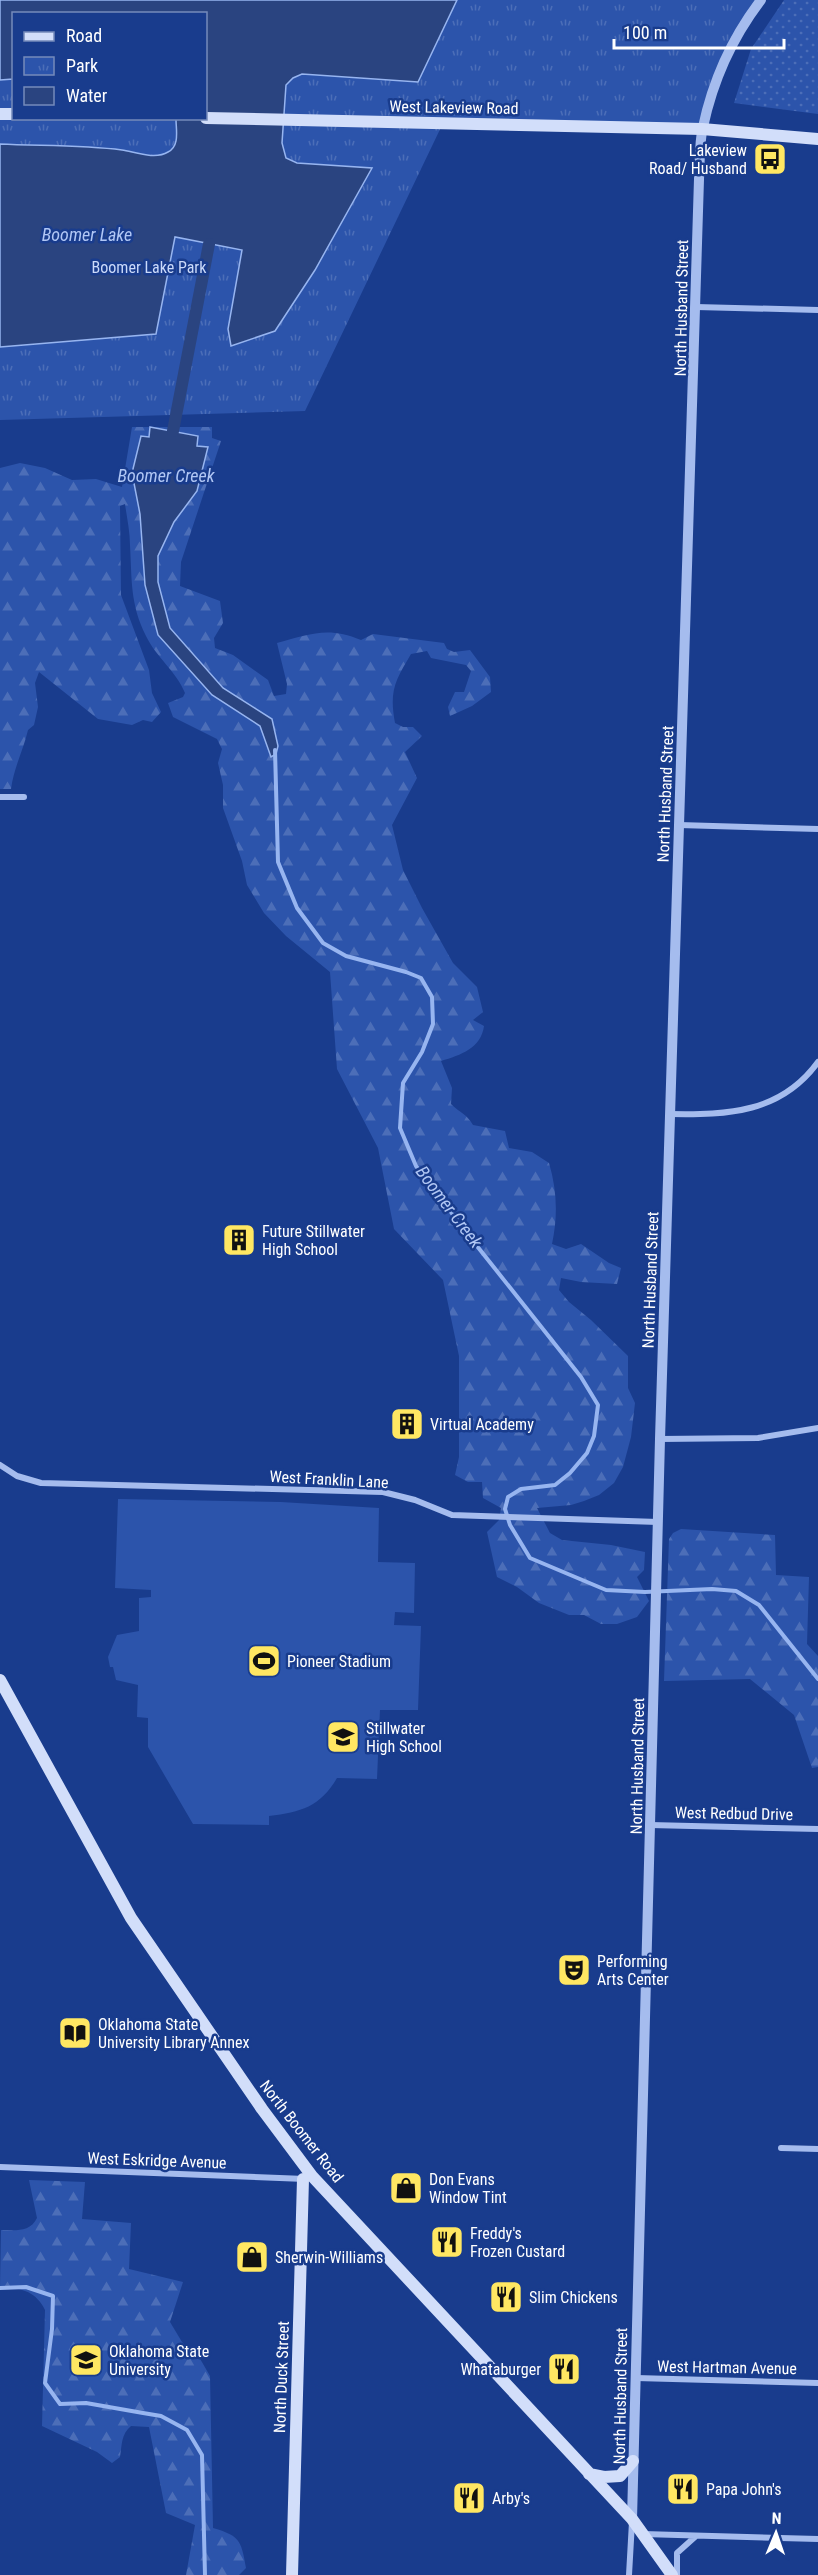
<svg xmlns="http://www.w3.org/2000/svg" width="818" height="2575" viewBox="0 0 818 2575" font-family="'Roboto Condensed',sans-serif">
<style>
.grass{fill:url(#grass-dots)}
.forest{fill:url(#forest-firs);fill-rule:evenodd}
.park{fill:url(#park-tufts);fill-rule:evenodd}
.pitch{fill:#2c54ab}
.water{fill:#2a4480;stroke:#97b5f0;stroke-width:1.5}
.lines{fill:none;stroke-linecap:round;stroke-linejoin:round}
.stream{stroke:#97b5f0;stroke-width:4}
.canal{stroke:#2a4480;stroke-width:12}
.minor{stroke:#a5bcee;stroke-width:6}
.tertiary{stroke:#a5bcee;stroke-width:10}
.secondary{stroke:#d2defa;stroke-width:12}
.labels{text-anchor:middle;stroke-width:5;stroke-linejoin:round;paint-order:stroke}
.street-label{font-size:16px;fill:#fff;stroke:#193c8d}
.poi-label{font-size:16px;fill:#fff;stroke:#193c8d;text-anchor:start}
.park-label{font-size:16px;fill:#cbdafa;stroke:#193c8d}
.water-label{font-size:18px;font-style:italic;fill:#b1c7f5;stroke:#193c8d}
</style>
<defs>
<pattern id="grass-dots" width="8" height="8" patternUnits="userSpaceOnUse" patternTransform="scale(1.5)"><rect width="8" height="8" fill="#2c54ab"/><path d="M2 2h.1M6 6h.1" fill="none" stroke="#4c6eb8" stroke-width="1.8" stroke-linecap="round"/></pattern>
<pattern id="forest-firs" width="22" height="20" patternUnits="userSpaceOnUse" patternTransform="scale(1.5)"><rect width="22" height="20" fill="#2c54ab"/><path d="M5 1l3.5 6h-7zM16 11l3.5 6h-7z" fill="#4c6eb8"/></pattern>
<pattern id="park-tufts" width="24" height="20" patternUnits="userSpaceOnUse" patternTransform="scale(1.5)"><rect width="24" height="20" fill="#2c54ab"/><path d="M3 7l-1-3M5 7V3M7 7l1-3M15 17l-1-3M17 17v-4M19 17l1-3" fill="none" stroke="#4c6eb8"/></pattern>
</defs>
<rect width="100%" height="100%" fill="#193c8d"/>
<path class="grass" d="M 784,0 L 818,0 L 818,114 L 734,103 L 751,49 Z"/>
<path class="forest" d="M 132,427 L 212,427 L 212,438 L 221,441 L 181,562 L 180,586 L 220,601 L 223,623 L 214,638 L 215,648 L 233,655 L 268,680 L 274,696 L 286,694 L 287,684 L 277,643 C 310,634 328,626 361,640 L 373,634 L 444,643 L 447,649 L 454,652 L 470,650 L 490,677 L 491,692 L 472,706 L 450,716 L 448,707 L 455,692 L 464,692 L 471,671 L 466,665 L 431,658 L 427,651 L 411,654 C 395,681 389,691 395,723 L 403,727 L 413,727 L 422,736 L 405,752 L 417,778 L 392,825 L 403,870 L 422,908 L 453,963 L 477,987 L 483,1012 L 473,1020 L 484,1026 C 481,1048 461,1055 441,1061 L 452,1088 L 451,1104 C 460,1113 466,1113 473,1125 L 505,1131 L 509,1148 L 532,1152 L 549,1163 C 557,1190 558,1216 552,1244 L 566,1249 L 581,1244 L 609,1263 L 621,1268 L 617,1284 L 581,1282 L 561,1278 L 559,1290 L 569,1302 L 591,1320 L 628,1356 L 628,1388 L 635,1403 L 631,1437 L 623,1467 L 614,1483 L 599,1495 L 584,1501 L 571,1505 L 537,1508 L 550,1533 L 562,1540 L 611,1545 L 645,1552 L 644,1570 L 637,1577 L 649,1601 L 637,1617 L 617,1624 L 601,1624 L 584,1615 L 569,1615 L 539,1603 L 517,1587 L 497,1577 L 487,1532 L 499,1520 L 501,1508 L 483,1498 L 482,1482 L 468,1482 L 455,1475 L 459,1457 L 459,1356 L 443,1280 L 394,1229 L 378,1148 L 337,1069 L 330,972 L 286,936 L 264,913 L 247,885 L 242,861 L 223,808 L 223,785 L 218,763 L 222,749 L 217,739 L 173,717 L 168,703 L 183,697 L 185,693 C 176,671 156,657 146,636 C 130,604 132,580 130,545 C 130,532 127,518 125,504 L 120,506 L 121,595 L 149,670 L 152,693 L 161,712 L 152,722 L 143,720 L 132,725 L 98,719 L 39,672 L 35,683 L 38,707 L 34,725 L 28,730 C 23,751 14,767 11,789 L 0,789 L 0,468 L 20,463 L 45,468 L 72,480 L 96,479 L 122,487 ZM 151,427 L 198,436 L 197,491 L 174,522 L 158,556 L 158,582 L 170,628 L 223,688 L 272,719 L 276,754 L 271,756 L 260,726 L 212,695 L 158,635 L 142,552 L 140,514 L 132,473 L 141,436 L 149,437 Z
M 681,1529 L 775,1535 L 776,1575 L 809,1577 L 807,1644 L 818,1656 L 818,1767 L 812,1768 L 794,1715 L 750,1679 L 664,1681 L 669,1539 L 673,1533 Z
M 29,2180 L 85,2182 L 82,2219 L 131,2223 L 129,2269 L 183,2282 L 170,2322 L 182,2342 L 199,2357 L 210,2376 L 213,2528 C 240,2536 241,2540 246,2568 L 239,2575 L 186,2575 L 195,2525 L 166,2513 L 149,2427 L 131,2426 C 121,2434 122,2445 120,2457 L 112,2463 L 97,2452 L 42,2426 L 45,2310 C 36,2291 19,2287 0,2288 L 1,2230 C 14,2230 30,2233 37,2218 Z"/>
<path class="park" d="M 0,0 L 760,0 L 742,23 L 701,128 L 444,121 L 305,411 L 0,420 ZM 14,14 L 206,14 L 206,118 L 14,118 Z"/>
<path class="pitch" d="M 118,1499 L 281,1502 L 379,1508 L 378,1562 L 415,1563 L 414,1613 L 395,1612 L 394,1625 L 421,1626 L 418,1710 L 380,1710 L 377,1779 L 337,1778 C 320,1807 301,1812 269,1816 L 269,1825 L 193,1824 L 148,1747 L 148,1718 L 137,1717 L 138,1685 L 116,1680 L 113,1667 L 110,1667 L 108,1657 L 117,1635 L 139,1631 L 139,1598 L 151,1597 L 151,1590 L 115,1588 Z"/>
<path class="water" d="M 0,0 L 457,0 L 418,82 L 302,74 L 293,78 L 286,85 L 282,143 L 286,158 L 297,163 L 372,168 L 315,270 L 275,331 L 231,346 L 228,329 L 242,250 L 175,237 L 156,334 L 0,347 L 0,144 C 40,146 82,145 122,150 C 135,152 155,160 168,152 C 180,146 176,130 176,119 L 206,118 L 206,14 L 14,14 L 13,79 L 0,80 Z
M 150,427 L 198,436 L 197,446 L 208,447 L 197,491 L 174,522 L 158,556 L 158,582 L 170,628 L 223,688 L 272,719 L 278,746 L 276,754 L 271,757 L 260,726 L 212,695 L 158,635 L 145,585 L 140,514 L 132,473 L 141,436 L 149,437 Z"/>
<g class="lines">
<path class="stream" d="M 275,750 L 278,862 L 297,908 L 323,943 L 346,956 L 406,972 L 421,978 L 432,997 L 433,1024 L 422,1052 L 403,1083 L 400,1128 L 416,1166 L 473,1241 L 581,1377 L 598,1405 L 594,1436 L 587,1453 L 570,1473 L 555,1485 L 521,1489 L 508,1497 L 505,1509 L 510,1525 L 530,1558 L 606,1590 L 645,1592 L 712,1589 L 736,1591 L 759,1605 L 818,1679
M 0,2288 L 26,2287 L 53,2296 L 52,2329 L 45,2383 L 60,2404 L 86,2403 L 143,2413 L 161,2416 L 187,2430 L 202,2455 L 205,2575"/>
<path class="canal" d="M 173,431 L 209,244"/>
<path class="minor" d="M 696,307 L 818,310
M 0,797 L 24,797
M 679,825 L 818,829
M 670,1114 C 728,1115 781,1113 818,1062
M 660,1439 L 758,1438 L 818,1428
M 0,1465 L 17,1476 L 41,1483 L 383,1492 L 415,1500 L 452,1515 L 658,1522
M 650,1825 L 818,1829
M 781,2148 L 818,2149
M 0,2167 L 305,2179
M 636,2378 L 818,2383
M 643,2534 L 818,2539
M 629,2575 L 632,2522
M 677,2575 L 677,2553 L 696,2536"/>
<path class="tertiary" d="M 632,2519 L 660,1439 L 699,179 C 700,162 699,143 703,127 C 713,80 732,38 761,0"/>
<path class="secondary" d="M 0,114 L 14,114
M 206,118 L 702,129 L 818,139
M 0,1680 L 131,1918 L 262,2109 L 312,2176 L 632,2519 L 672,2575
M 589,2474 L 604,2477 L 620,2476 L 633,2461
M 292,2575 L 303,2179"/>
</g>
<defs>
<symbol id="bus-square" viewBox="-11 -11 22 22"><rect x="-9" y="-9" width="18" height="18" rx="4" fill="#ffe762" stroke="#193c8d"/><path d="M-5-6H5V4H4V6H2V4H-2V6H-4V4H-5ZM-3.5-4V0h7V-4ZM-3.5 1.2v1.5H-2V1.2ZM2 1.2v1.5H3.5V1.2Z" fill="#111"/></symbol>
<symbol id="building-square" viewBox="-11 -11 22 22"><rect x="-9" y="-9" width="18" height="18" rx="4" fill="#ffe762" stroke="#193c8d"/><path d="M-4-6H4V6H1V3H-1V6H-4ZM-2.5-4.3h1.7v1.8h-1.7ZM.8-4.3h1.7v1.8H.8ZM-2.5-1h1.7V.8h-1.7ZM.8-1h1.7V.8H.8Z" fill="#111"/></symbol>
<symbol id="stadium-square" viewBox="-11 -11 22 22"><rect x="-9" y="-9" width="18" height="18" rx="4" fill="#ffe762" stroke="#193c8d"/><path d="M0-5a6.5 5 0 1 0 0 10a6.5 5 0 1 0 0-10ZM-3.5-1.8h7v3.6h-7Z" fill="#111"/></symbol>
<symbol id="school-square" viewBox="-11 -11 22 22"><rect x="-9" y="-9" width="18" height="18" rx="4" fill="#ffe762" stroke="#193c8d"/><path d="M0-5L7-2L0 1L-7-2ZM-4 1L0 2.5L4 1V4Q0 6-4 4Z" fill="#111"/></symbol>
<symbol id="theatre-square" viewBox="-11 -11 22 22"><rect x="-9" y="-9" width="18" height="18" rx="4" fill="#ffe762" stroke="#193c8d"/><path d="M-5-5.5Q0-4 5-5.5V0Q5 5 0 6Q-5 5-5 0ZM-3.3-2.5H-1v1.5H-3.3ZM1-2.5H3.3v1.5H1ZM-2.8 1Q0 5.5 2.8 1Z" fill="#111"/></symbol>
<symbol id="library-square" viewBox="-11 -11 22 22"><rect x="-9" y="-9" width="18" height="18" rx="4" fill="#ffe762" stroke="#193c8d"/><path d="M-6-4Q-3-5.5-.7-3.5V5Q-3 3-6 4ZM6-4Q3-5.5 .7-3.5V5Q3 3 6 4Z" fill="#111"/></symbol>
<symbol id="shop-square" viewBox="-11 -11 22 22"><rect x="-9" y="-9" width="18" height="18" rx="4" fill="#ffe762" stroke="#193c8d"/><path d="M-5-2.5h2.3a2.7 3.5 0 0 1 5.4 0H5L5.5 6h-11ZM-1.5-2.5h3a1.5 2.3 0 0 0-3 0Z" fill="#111"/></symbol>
<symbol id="restaurant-square" viewBox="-11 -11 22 22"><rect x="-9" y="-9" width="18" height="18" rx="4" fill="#ffe762" stroke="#193c8d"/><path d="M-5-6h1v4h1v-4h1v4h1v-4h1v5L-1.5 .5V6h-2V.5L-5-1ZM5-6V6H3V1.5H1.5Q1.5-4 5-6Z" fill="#111"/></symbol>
<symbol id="university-square" viewBox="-11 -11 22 22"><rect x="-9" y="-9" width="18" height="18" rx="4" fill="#ffe762" stroke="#193c8d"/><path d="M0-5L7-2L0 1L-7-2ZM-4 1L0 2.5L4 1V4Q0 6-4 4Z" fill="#111"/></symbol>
</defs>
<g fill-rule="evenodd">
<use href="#bus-square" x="751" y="140" width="38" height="38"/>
<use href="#building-square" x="220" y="1221" width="38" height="38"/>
<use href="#building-square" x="388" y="1405" width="38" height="38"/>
<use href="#stadium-square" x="245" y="1642" width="38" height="38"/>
<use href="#school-square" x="324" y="1718" width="38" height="38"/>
<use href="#theatre-square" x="555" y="1951" width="38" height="38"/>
<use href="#library-square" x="56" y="2014" width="38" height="38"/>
<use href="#shop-square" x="387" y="2169" width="38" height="38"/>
<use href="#restaurant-square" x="428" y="2223" width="38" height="38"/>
<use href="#shop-square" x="233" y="2238" width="38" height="38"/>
<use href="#restaurant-square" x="487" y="2278" width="38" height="38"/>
<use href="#university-square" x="67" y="2341" width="38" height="38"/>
<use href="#restaurant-square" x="545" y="2350" width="38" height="38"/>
<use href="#restaurant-square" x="664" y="2470" width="38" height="38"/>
<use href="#restaurant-square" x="450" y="2479" width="38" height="38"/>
</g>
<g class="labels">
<g class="street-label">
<text transform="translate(454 107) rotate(1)" y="6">West Lakeview Road</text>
<text transform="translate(681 308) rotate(-89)" y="6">North Husband Street</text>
<text transform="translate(665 794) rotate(-88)" y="6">North Husband Street</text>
<text transform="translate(650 1280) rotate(-88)" y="6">North Husband Street</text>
<text transform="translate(329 1479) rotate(3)" y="6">West Franklin Lane</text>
<text transform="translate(637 1766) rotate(-89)" y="6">North Husband Street</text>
<text transform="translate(734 1813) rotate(1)" y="6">West Redbud Drive</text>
<text transform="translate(302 2131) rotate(52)" y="6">North Boomer Road</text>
<text transform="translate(157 2160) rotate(2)" y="6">West Eskridge Avenue</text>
<text transform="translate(727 2367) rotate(1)" y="6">West Hartman Avenue</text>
<text transform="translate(281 2377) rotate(-88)" y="6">North Duck Street</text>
<text transform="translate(620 2396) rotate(-89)" y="6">North Husband Street</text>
</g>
<g class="poi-label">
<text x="747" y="156" text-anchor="end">Lakeview<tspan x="747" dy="18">Road/ Husband</tspan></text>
<text x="262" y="1237">Future Stillwater<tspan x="262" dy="18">High School</tspan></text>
<text x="430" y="1430">Virtual Academy</text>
<text x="287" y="1667">Pioneer Stadium</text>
<text x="366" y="1734">Stillwater<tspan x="366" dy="18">High School</tspan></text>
<text x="597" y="1967">Performing<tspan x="597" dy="18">Arts Center</tspan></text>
<text x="98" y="2030">Oklahoma State<tspan x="98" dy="18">University Library Annex</tspan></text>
<text x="429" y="2185">Don Evans<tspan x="429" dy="18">Window Tint</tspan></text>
<text x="470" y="2239">Freddy's<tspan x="470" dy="18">Frozen Custard</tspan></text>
<text x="275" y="2263">Sherwin-Williams</text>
<text x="529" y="2303">Slim Chickens</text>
<text x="109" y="2357">Oklahoma State<tspan x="109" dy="18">University</tspan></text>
<text x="541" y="2375" text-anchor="end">Whataburger</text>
<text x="706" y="2495">Papa John's</text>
<text x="492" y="2504">Arby's</text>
</g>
<g class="park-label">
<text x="149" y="273">Boomer Lake Park</text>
</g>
<g class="water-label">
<text x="87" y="241">Boomer Lake</text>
<text x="166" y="482">Boomer Creek</text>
<text transform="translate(449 1207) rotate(53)" y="6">Boomer Creek</text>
</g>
</g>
<rect x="12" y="12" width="195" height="108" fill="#193c8d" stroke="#758abb" stroke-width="1.5"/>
<rect x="24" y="32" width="30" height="9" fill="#d2defa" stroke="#758abb" stroke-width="1.5"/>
<text x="66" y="42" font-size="18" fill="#ffffff">Road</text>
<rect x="24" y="57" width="30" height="18" fill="url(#park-tufts)" stroke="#758abb" stroke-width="1.5"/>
<text x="66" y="72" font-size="18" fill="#ffffff">Park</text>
<rect x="24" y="87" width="30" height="18" fill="#2a4480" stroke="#758abb" stroke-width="1.5"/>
<text x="66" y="102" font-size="18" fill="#ffffff">Water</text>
<g transform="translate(776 2533) rotate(2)" stroke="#193c8d" stroke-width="4.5" paint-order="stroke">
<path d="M0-4.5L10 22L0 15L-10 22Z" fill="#ffffff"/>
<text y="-9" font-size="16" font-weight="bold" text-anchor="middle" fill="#ffffff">N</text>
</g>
<path d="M614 39v9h170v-9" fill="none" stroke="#ffffff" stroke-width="3"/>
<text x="623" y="39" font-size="18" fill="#ffffff" stroke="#193c8d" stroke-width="4.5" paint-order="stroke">100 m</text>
</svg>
